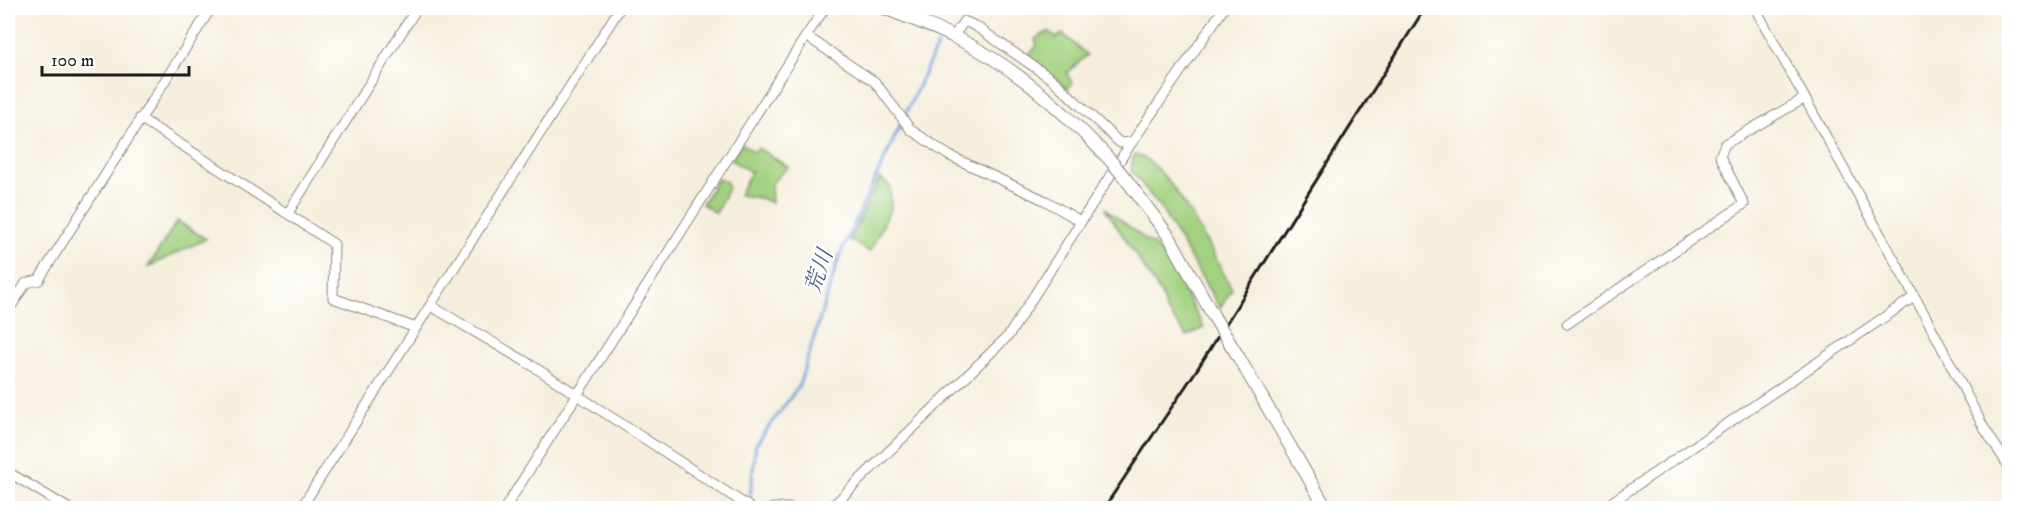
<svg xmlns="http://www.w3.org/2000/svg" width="2017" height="516" viewBox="0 0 2017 516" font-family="'IM FELL DW Pica','Noto Serif JP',serif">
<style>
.green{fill:#a2d281;stroke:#5f774e;stroke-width:1.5}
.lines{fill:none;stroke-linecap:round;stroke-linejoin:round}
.stream{stroke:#719fda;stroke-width:3}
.minor-casing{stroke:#88857c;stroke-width:11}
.tertiary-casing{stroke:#88857c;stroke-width:14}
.minor{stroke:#fff;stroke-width:9}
.tertiary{stroke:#fff;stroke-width:12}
.rail{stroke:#1c1c1c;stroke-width:3}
.tertiary-bridge-casing{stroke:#88857c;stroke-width:14;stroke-linecap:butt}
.tertiary-bridge{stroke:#fff;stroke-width:12}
.labels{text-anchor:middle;stroke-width:4.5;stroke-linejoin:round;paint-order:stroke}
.water-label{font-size:22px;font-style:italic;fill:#465e7b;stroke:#fff}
</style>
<rect width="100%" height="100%" fill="#fff"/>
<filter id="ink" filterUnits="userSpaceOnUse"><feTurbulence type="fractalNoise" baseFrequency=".0167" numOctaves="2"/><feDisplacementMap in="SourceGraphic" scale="12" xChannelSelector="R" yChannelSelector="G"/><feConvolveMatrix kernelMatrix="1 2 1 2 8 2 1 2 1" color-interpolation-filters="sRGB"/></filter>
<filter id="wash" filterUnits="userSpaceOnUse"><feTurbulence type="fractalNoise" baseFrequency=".008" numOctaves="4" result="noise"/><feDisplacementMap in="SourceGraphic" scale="24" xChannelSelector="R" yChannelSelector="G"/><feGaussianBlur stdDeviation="1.35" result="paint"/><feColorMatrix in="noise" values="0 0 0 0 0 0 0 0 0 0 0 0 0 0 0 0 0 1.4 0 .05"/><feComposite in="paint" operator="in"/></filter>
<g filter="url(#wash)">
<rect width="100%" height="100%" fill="#f5eedc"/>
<path class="green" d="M 1049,31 L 1056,38 L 1063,34 L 1087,55 L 1067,73 L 1072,83 L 1068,89 L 1027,56 L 1037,46 L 1035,39 Z
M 741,143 L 754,152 L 758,148 L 788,167 L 771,184 L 772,203 L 760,198 L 739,195 L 751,172 L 731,160 Z
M 1134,155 C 1166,155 1216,261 1232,289 L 1220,308 L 1160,207 L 1131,170 Z
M 880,178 L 890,186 L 891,208 L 870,252 L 850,240 Z
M 717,179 L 727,182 L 728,188 L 716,213 L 702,204 Z
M 1105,208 L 1163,253 L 1204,328 L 1187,336 L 1166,310 L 1161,294 Z
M 177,221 L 206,239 L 148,267 Z"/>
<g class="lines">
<path class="stream" d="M 749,505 L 756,444 L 799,386 L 839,257 L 937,46"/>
</g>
</g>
<g filter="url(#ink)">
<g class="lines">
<defs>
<path id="minor" d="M 825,8 L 806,36 L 875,82 L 911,130 L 948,155 L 1046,201 L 1080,221
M 1755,8 L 1928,321 L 1984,428 L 2010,468
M 954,36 L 964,21 L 977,27 L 1053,80 L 1120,143 L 1132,142
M 140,118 L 334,244 L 333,298 L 416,328
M 288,213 L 417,8
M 431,306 L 528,363 L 751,508
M 8,311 L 26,283 L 39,280 L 43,273 L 211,8
M 1567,324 L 1744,204 L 1720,156 L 1725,144 L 1805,98
M 8,472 L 68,508
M 301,508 L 620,8
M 505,508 L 806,36
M 772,508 L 789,508
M 823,508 L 836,503 L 848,491 L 1009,335 L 1124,154 L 1224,8
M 1603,508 L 1914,297"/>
<path id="tertiary" d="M 884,8 C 906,17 930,25 952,36 C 1013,64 1066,113 1111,161
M 1125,178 L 1170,238 L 1214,317
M 1239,358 L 1326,508"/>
</defs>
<use href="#minor" class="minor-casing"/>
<use href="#tertiary" class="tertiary-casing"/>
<use href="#minor" class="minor"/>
<use href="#tertiary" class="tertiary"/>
<path class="rail" d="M 1104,508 L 1198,368 L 1425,8"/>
<defs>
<path id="tertiary-bridge" d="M 1111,161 L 1125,178
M 1214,317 L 1239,358"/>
</defs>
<use href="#tertiary-bridge" class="tertiary-bridge-casing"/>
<use href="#tertiary-bridge" class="tertiary-bridge"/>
</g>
</g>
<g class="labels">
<g class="water-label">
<text transform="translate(818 271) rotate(-71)" y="8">荒川</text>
</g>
</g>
<rect width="2017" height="516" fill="none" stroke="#fff" stroke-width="30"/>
<path d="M42 66v9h147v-9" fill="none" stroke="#1c1c1c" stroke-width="3"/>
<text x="51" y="66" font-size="18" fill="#1c1c1c" stroke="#ffffff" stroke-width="4.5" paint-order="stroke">100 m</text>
</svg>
